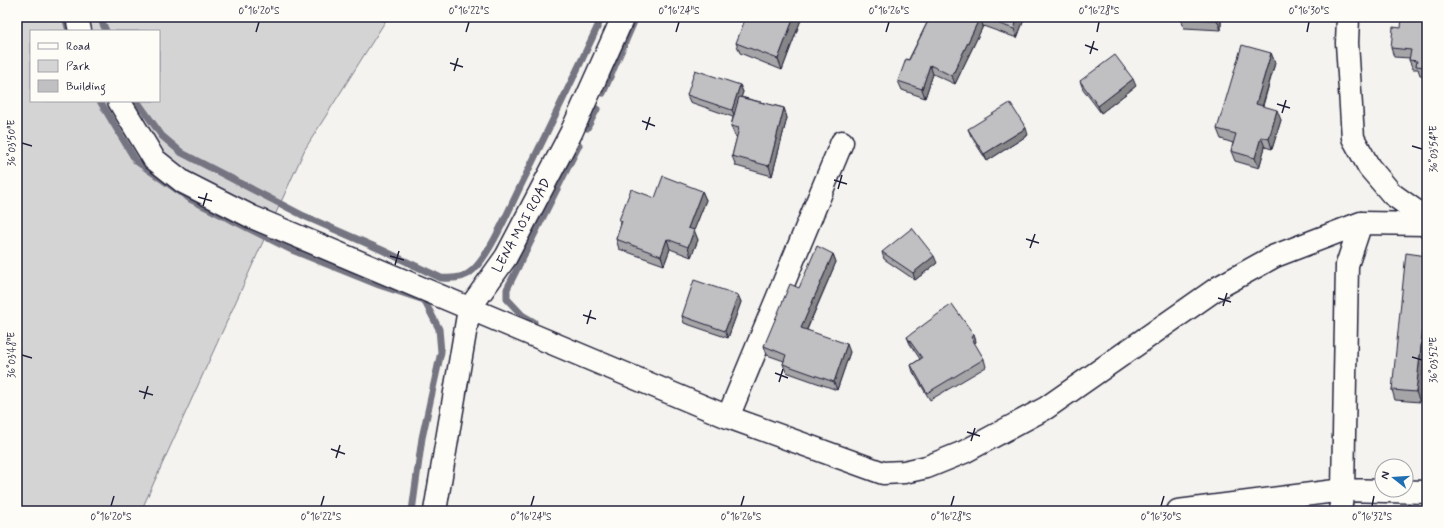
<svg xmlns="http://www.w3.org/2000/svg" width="1444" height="528" viewBox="0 0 1444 528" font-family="Mynerve,sans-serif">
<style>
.green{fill:#d5d4d5;stroke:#7c7b88;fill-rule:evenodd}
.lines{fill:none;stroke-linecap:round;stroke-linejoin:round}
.stream{stroke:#757582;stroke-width:7}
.minor-casing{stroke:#22223b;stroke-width:25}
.minor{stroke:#fdfcf7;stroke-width:22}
.wall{fill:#a5a4a7;stroke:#22223b}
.shaded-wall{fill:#868688;stroke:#22223b}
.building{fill:#c0bfc2;stroke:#22223b}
.ticks{fill:none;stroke:#22223b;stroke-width:1.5}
.labels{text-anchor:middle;stroke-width:3;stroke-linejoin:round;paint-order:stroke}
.street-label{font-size:14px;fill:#22223b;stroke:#fdfcf7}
.neatline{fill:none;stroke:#22223b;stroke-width:1.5}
.ticks-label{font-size:10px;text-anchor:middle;fill:#22223b}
</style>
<rect width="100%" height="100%" fill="#f4f3ef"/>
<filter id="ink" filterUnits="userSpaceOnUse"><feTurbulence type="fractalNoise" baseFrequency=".025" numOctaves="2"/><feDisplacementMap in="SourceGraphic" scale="8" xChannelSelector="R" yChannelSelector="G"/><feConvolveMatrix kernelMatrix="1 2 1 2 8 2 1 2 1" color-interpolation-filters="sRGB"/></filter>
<g filter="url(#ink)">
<path class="green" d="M 17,17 L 388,17 L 305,149 L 141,511 L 17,511 ZM 31,31 L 159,31 L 159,101 L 31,101 Z"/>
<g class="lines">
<path class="stream" d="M 65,17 L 69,31
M 100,17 L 106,31
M 603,93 L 636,17
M 100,101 L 136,161 L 190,199 L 292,250 L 379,285 L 424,300 L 439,329 L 441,352 L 422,438 L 412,511
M 137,101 L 162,136 L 182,153 L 304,216 L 382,250 L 441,278 C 452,279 465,278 473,270 C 491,253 510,207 522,183 C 549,128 576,73 602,17
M 587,128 L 597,109
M 534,322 L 522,315 L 507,299 L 507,289 L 579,145"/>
<defs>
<path id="minor" d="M 77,17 L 80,31
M 1348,17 L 1347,43 L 1353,138 L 1369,167 L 1392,194 L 1427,219
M 119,101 L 154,159 L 183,182 L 252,217 L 728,417 L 883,473 L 904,472 L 927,467 L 964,452 L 1046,408 L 1219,287 L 1275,256 L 1361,223 L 1427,224
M 728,417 L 842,142
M 435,511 L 469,309 L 506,257 L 571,133 L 623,17
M 1178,511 L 1343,490 L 1427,492
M 1340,511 L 1343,490 L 1347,265 L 1361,223"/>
</defs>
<use href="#minor" class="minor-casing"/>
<use href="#minor" class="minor"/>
</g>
<path class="wall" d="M 802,17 L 782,70 L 740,53 L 736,43 Z
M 930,17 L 1025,17 L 1017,38 L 983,26 L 955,84 L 933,74 L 925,98 L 902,90 L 898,81 Z
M 1181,17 L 1221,17 L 1221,30 L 1184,28 L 1181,19 Z
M 1427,17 L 1427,76 L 1420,75 L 1418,69 L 1413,69 L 1409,60 L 1410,58 L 1394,57 L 1391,48 L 1401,28 Z
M 1271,53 L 1275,63 L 1263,106 L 1281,120 L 1272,149 L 1265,147 L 1259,168 L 1235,161 L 1231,151 L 1233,143 L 1221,139 L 1217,129 Z
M 1080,81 L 1136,86 L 1101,113 L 1083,89 Z
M 740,85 L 743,92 L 741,97 L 784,108 L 787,118 L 772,176 L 736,166 L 732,156 L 737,137 L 735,136 L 731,126 L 733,117 L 690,102 L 687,95 Z
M 968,129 L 1028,135 L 987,161 L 971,136 Z
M 702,191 L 706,200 L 694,230 L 698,240 L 691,257 L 670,249 L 664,265 L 619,249 L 616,239 L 621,225 L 619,220 L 655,198 Z
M 882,252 L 937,263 L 915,280 L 884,259 Z
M 833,254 L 836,262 L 807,330 L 850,352 L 837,390 L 786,372 L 783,364 L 784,361 L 767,355 L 764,346 Z
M 1427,256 L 1420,402 L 1395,400 L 1392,390 Z
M 738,295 L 741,302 L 728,338 L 684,323 L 682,316 Z
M 974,335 L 976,342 L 974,344 L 984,359 L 986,367 L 930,400 L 913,372 L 911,365 L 920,359 L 910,344 L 907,337 Z"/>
<path class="shaded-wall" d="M 794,17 L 802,17 L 782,70 L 778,59 Z
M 980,17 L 983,26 L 955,84 L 952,76 Z
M 1018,17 L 1025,17 L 1017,38 L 1014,29 Z
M 1217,17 L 1221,17 L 1221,30 L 1217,20 Z
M 1271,53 L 1275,63 L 1260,114 L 1256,104 Z
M 930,65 L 933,74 L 925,98 L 922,89 Z
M 1133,79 L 1136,86 L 1101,113 L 1098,106 Z
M 740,85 L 743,92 L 735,117 L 732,110 Z
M 784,108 L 787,118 L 772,176 L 769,166 Z
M 1277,110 L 1281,120 L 1272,149 L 1269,139 Z
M 1026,128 L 1028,135 L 987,161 L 984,154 Z
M 1261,137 L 1265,147 L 1259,168 L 1255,158 Z
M 702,191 L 706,200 L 691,238 L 688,228 Z
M 694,230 L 698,240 L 691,257 L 688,247 Z
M 667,239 L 670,249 L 664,265 L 661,256 Z
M 833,254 L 836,262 L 804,336 L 801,328 Z
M 934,256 L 937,263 L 915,280 L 913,273 Z
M 1427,291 L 1427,336 L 1420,402 L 1416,392 Z
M 738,295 L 741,302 L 728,338 L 725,331 Z
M 974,335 L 976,342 L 973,344 L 971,337 Z
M 847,344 L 850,352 L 837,390 L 834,382 Z"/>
<path class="building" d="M 746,17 L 794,17 L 778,59 L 736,43 Z
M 930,17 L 980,17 L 952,76 L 930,65 L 922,89 L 898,81 L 906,59 L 909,60 Z
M 980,17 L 1018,17 L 1014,29 Z
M 1181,17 L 1217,17 L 1217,20 L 1181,19 Z
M 1402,17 L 1427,17 L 1427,67 L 1416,66 L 1417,61 L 1409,60 L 1411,50 L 1391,48 L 1393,27 L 1401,28 Z
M 1242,45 L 1271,53 L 1256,104 L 1277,110 L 1269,139 L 1261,137 L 1255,158 L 1231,151 L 1236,134 L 1217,129 Z
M 1115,55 L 1133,79 L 1098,106 L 1080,81 Z
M 695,70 L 740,85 L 732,110 L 687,95 Z
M 739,97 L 784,108 L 769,166 L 732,156 L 739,128 L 731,126 Z
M 1010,103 L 1026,128 L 984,154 L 968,129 Z
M 663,176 L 702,191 L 688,228 L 694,230 L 688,247 L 667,239 L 661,256 L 616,239 L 622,221 L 619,220 L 631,189 L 655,198 Z
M 912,228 L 934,256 L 913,273 L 882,252 Z
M 817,246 L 833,254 L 801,328 L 847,344 L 834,382 L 783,364 L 786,355 L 764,346 L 790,284 L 799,288 Z
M 1406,253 L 1427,256 L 1427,291 L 1416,392 L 1392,390 Z
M 694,280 L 738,295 L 725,331 L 682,316 Z
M 952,304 L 974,335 L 971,337 L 984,359 L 927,393 L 911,365 L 922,358 L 907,337 Z"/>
</g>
<path class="ticks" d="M 256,32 L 259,22M 466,32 L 469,22M 676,32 L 679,22M 886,32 L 889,22M 1097,32 L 1099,22M 1307,32 L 1309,22M 1085,45 L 1098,50M 1090,54 L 1094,41M 450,63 L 463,67M 454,71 L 458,58M 1277,104 L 1290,108M 1282,113 L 1286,100M 642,121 L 655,126M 646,130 L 650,117M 22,143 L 32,146M 1412,146 L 1422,149M 834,180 L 847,184M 838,189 L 842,175M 198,197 L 212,201M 203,206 L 207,193M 1026,239 L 1039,243M 1030,248 L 1035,234M 390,256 L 404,260M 395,265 L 399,251M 1218,298 L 1231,302M 1223,306 L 1227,293M 583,315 L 596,319M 587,324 L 591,310M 22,355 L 32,358M 1412,357 L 1422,360M 775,373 L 788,378M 779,382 L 783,369M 139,391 L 153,395M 144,399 L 148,386M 967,432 L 980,436M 971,441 L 975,428M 331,449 L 345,454M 336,458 L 340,445M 111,506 L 114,496M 321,506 L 324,496M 531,506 L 534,496M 741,506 L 744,496M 951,506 L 954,496M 1161,506 L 1164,496M 1372,506 L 1374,496"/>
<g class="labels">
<g class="street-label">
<text transform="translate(521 225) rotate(-61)" y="5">LENA MOI ROAD</text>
</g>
</g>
<rect width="1444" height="528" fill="none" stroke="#fdfcf7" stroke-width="44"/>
<rect x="30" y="30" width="130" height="72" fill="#fdfcf7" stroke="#a5a5ac"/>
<rect x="38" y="43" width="20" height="6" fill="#fdfcf7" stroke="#a5a5ac"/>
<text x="66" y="50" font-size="12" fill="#22223b">Road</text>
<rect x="38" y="60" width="20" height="12" fill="#d5d4d5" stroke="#a5a5ac"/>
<text x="66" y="70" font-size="12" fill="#22223b">Park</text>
<rect x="38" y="80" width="20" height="12" fill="#c0bfc2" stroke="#a5a5ac"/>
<text x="66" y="90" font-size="12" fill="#22223b">Building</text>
<g transform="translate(1394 478) rotate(287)"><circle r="19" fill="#fdfcf7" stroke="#a5a5ac"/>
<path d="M0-3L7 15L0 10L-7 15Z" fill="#1f6fb2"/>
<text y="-6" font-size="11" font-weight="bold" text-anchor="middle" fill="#22223b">N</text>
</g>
<rect x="22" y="22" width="1400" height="484" class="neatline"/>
<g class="ticks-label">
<text x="259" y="14">0°16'20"S</text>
<text x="469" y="14">0°16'22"S</text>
<text x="679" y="14">0°16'24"S</text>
<text x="889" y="14">0°16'26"S</text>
<text x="1099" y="14">0°16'28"S</text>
<text x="1309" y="14">0°16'30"S</text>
<text transform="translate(11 143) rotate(-90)" y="4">36°03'50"E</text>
<text transform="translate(1433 149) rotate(-90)" y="4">36°03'54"E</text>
<text transform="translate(11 355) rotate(-90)" y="4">36°03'48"E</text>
<text transform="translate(1433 360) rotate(-90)" y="4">36°03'52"E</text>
<text x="111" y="520">0°16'20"S</text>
<text x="321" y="520">0°16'22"S</text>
<text x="531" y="520">0°16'24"S</text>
<text x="741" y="520">0°16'26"S</text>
<text x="951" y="520">0°16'28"S</text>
<text x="1161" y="520">0°16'30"S</text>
<text x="1372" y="520">0°16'32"S</text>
</g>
</svg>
